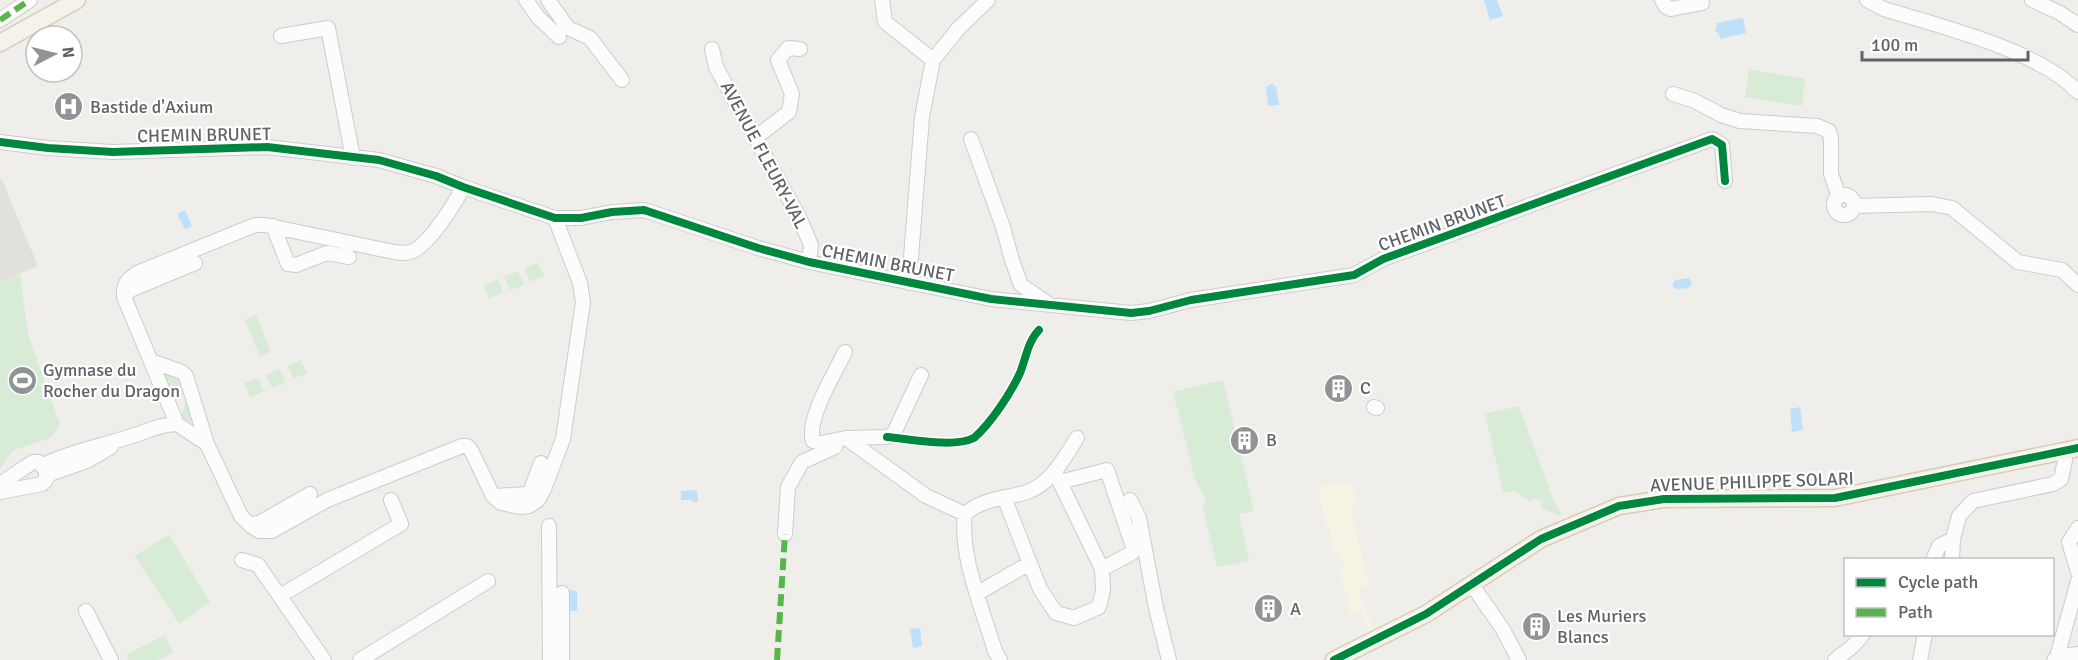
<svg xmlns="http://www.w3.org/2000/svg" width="2078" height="660" viewBox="0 0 2078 660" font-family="Signika,sans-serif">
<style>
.commercial{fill:#f7f3e4}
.education{fill:#e2e0da}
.green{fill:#d8ebd6}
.water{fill:#bfe0f9}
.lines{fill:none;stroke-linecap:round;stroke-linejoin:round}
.minor-casing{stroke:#cbcccc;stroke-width:16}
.major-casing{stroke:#d7ceb8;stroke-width:19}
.minor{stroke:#fdfcfc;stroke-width:14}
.major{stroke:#f4f2e9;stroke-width:16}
.quiet{stroke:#58b549;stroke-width:6;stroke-dasharray:12 6;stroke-linecap:butt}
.cycleway-casing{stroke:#fff;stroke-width:11}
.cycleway{stroke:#00873e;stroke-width:8}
.labels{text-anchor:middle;stroke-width:4.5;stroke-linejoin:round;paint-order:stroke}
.poi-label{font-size:18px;fill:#5f6368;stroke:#fff;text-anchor:start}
.street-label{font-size:18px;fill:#5f6368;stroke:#fff}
</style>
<rect width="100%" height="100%" fill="#efeeea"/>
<path class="commercial" d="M 1342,483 L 1354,486 L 1357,506 L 1351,507 L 1368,584 L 1357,588 L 1374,629 L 1368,631 L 1360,612 L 1351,615 L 1338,570 L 1344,568 L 1339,552 L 1333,552 L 1329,526 L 1326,527 L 1318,486 Z"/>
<path class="education" d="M 1,178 L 38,266 L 0,282 L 0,179 Z"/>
<path class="green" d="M 1749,69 L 1805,79 L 1802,106 L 1745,97 Z
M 538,263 L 544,276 L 530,282 L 524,268 Z
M 518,271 L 524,285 L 510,290 L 504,277 Z
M 20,274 L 28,335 L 60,425 L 50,438 L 14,450 L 0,469 L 0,282 Z
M 498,279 L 503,293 L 489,299 L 484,285 Z
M 256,315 L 271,352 L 260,356 L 245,320 Z
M 301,360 L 307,373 L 293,379 L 288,366 Z
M 280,369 L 285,383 L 272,388 L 266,375 Z
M 164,372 L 177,377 L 180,385 L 176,396 L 172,396 L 164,374 Z
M 258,378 L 264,391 L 250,397 L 244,383 Z
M 1223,380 L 1254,511 L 1239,514 L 1249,561 L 1217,567 L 1202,504 L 1206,502 C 1204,490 1193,483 1193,471 L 1173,392 Z
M 189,400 L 197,425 L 183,419 L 181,417 L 186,401 Z
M 1519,406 L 1553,499 L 1562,515 L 1559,516 L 1540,507 L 1543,502 L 1534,498 L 1531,502 L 1515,492 L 1503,491 L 1485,414 Z
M 169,534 L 210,602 L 179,624 L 135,556 Z
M 165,635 L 173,653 L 158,660 L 129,660 L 126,655 Z"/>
<path class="water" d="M 1484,0 L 1497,0 L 1503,16 L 1490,20 Z
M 1743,18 L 1746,33 L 1720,39 L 1719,34 L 1715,31 L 1717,23 Z
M 1273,83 L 1273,86 L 1276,86 L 1279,105 L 1268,106 L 1266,87 Z
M 185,210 L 192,226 L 185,229 L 177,214 Z
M 1689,278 L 1692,283 L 1689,288 L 1677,289 L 1672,286 L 1675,280 Z
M 1800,407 L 1803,430 L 1792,432 L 1790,409 Z
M 697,490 L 698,502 L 693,502 L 692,500 L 681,500 L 681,491 Z
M 568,590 L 577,591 L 577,611 L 567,611 L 567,592 Z
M 920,628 L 922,646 L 913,648 L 910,629 Z"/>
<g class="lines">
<defs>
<path id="minor" d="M 526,0 L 538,17 L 559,37
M 548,0 L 568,28 L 590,38 L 622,80
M 882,0 L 885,22 L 933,60
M 1662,0 L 1666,7 L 1671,9 L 1702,3
M 1867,0 L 1884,9 C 1939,26 2039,50 2078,92
M 2032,0 L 2060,13 L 2078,25
M 0,20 L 30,0
M 281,36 L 328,28 L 353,158
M 712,49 L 716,67 L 799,217 L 811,245 L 809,262
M 1673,94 L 1695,101 L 1721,115 L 1740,121 L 1817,126 L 1829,131 L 1831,139 L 1831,174 L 1839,197
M 756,137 L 789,112 L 792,94 L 778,60 L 788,48 L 800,49
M 971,139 L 1003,227 L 1012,260 L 1021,285 L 1047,303
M 0,142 L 48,148 L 113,152 L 267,147 L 379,160 L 436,176 L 463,187 L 555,218 L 581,218 L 612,212 L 644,210 L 758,248 L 809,262 L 991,299 L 1131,313 L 1149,311 L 1191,300 L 1354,275 L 1383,259 L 1712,139 L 1722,145 L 1725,181
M1834 205a10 10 0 1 1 20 0a10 10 0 1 1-20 0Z
M 1854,206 L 1932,204 L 1952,208 L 2018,262 L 2062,270 L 2078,285
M 273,226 L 288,264 L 296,265 L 327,253 L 349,257
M 909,283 L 922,117 L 933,60 L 958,29 L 988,0
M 124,297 L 130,290 L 195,263
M 845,352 C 835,373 806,419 813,441 L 821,443 L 846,438 L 887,437 L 894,433 L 921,375
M 151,361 L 182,372 L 186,376 L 207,444
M 1374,407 L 1377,408
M 177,424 L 207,444 L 241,516 L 250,525 L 259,531 L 272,531 L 327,500 L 462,446 L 467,446 L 471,450 L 493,496 L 501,503 L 520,507 L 529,506 L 538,500 L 544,489 L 563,439 L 583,302 L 580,283 L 555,218
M 177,424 L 124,297 C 123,284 127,280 137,273 L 255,225 L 265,225 L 394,252 C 400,253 406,254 413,251 C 429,244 455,204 463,187
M 846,438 L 926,496 L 965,514 C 983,498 1005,499 1027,492 C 1051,484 1064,458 1077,438
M 43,465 C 72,451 102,446 132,436 C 148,431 161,424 177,424
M 47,475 L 87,461 L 111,447
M 1060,482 L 1107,470 L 1133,547 L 1132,553 L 1102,569
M 0,484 L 33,462 L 38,462 L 46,470 L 46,480 L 42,484 L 0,492
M 495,496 L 527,494 L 531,490 L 541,463
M 1004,497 L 1040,589 L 1056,613 L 1074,618 L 1099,607 L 1103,590 L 1102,569 L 1055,472
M 1130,500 L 1139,518 L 1156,608 L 1169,660
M 965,514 C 959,554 983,611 995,651 L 1000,660
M 250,525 L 261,522 L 310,494
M 549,526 L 550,660
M 2078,528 L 2069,542 L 2078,572
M 785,534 L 788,487 L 802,462 L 835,447
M 242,560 L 258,565 L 324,660
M 1933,560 L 1939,546 L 1953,539 L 1959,516 L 1973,501 L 2053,484 L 2061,479 L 2065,460 L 2064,451
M 1952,560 L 1953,539
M 1472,585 L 1502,628 L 1519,660
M 562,593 L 562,660
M 978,593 L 1030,563
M 280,596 L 401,524 L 391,500
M 86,611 L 111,660
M 2057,657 L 2078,581
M 360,660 L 488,581
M 1835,660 L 1853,646 L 1863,634
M 1920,660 L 1925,634
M 2054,660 L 2057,657 L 2078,654"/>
<path id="major" d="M 0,43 L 77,0
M 1334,660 L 1426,614 L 1541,539 L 1619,506 L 1664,499 L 1835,498 L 2078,448"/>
</defs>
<use href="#minor" class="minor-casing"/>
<use href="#major" class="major-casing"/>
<use href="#minor" class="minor"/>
<use href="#major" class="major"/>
<path class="quiet" d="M 0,20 L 30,0
M 777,660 L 785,534"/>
<defs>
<path id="cycleway" d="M 0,142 L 48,148 L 113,152 L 267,147 L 379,160 L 436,176 L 463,187 L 555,218 L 581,218 L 612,212 L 644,210 L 758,248 L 809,262 L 991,299 L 1131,313 L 1149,311 L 1191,300 L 1354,275 L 1383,259 L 1712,139 L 1722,145 L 1725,181
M 887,437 C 910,439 954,448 974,438 C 991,423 1011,393 1020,373 C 1026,358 1028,341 1039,330
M 1334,660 L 1426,614 L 1541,539 L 1619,506 L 1664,499 L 1835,498 L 2078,448"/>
</defs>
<use href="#cycleway" class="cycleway-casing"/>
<use href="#cycleway" class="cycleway"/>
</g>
<defs>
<symbol id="hospital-disc" viewBox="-11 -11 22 22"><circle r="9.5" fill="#919496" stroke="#fff"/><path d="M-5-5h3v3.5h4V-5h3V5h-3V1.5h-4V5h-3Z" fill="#fff"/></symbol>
<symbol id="stadium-disc" viewBox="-11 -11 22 22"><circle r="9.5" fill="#919496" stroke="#fff"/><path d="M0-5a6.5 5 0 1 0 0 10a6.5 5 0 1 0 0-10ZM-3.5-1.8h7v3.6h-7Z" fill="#fff"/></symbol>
<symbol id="building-disc" viewBox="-11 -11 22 22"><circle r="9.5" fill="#919496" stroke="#fff"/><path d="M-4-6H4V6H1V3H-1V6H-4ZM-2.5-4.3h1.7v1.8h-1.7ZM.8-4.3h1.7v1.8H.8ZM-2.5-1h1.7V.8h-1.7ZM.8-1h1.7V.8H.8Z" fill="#fff"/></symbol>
</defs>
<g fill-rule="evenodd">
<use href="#hospital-disc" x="52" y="90" width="33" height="33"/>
<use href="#stadium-disc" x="6" y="364" width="33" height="33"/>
<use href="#building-disc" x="1322" y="372" width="33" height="33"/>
<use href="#building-disc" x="1228" y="424" width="33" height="33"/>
<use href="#building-disc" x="1252" y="592" width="33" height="33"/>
<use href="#building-disc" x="1520" y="610" width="33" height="33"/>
</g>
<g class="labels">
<g class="poi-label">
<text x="90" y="113">Bastide d'Axium</text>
<text x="43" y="376">Gymnase du<tspan x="43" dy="21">Rocher du Dragon</tspan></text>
<text x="1360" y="394">C</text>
<text x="1266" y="446">B</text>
<text x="1290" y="615">A</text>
<text x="1557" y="622">Les Muriers<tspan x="1557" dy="21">Blancs</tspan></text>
</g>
<g class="street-label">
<text transform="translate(204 135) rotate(-1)" y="6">CHEMIN BRUNET</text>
<text transform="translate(764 155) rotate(62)" y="6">AVENUE FLEURY-VAL</text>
<text transform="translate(1442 223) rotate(-20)" y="6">CHEMIN BRUNET</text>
<text transform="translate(888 263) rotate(11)" y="6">CHEMIN BRUNET</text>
<text transform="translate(1752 482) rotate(-2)" y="6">AVENUE PHILIPPE SOLARI</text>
</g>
</g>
<rect x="1844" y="558" width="210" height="78" fill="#ffffff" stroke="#bfc1c3" stroke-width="1.5"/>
<rect x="1856" y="578" width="30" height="9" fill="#00873e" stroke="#bfc1c3" stroke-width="1.5"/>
<text x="1898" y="588" font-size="18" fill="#5f6368">Cycle path</text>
<rect x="1856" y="608" width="30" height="9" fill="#58b549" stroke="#bfc1c3" stroke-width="1.5"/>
<text x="1898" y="618" font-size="18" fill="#5f6368">Path</text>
<g transform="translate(54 54) rotate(83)"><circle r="28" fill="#ffffff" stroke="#bfc1c3" stroke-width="1.5"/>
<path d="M0-4.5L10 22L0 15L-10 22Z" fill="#919496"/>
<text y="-9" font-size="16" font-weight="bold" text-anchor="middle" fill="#5f6368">N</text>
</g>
<path d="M1862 51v9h166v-9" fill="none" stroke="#5f6368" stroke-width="3"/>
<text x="1871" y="51" font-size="18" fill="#5f6368" stroke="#ffffff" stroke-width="4.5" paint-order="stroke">100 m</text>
</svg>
